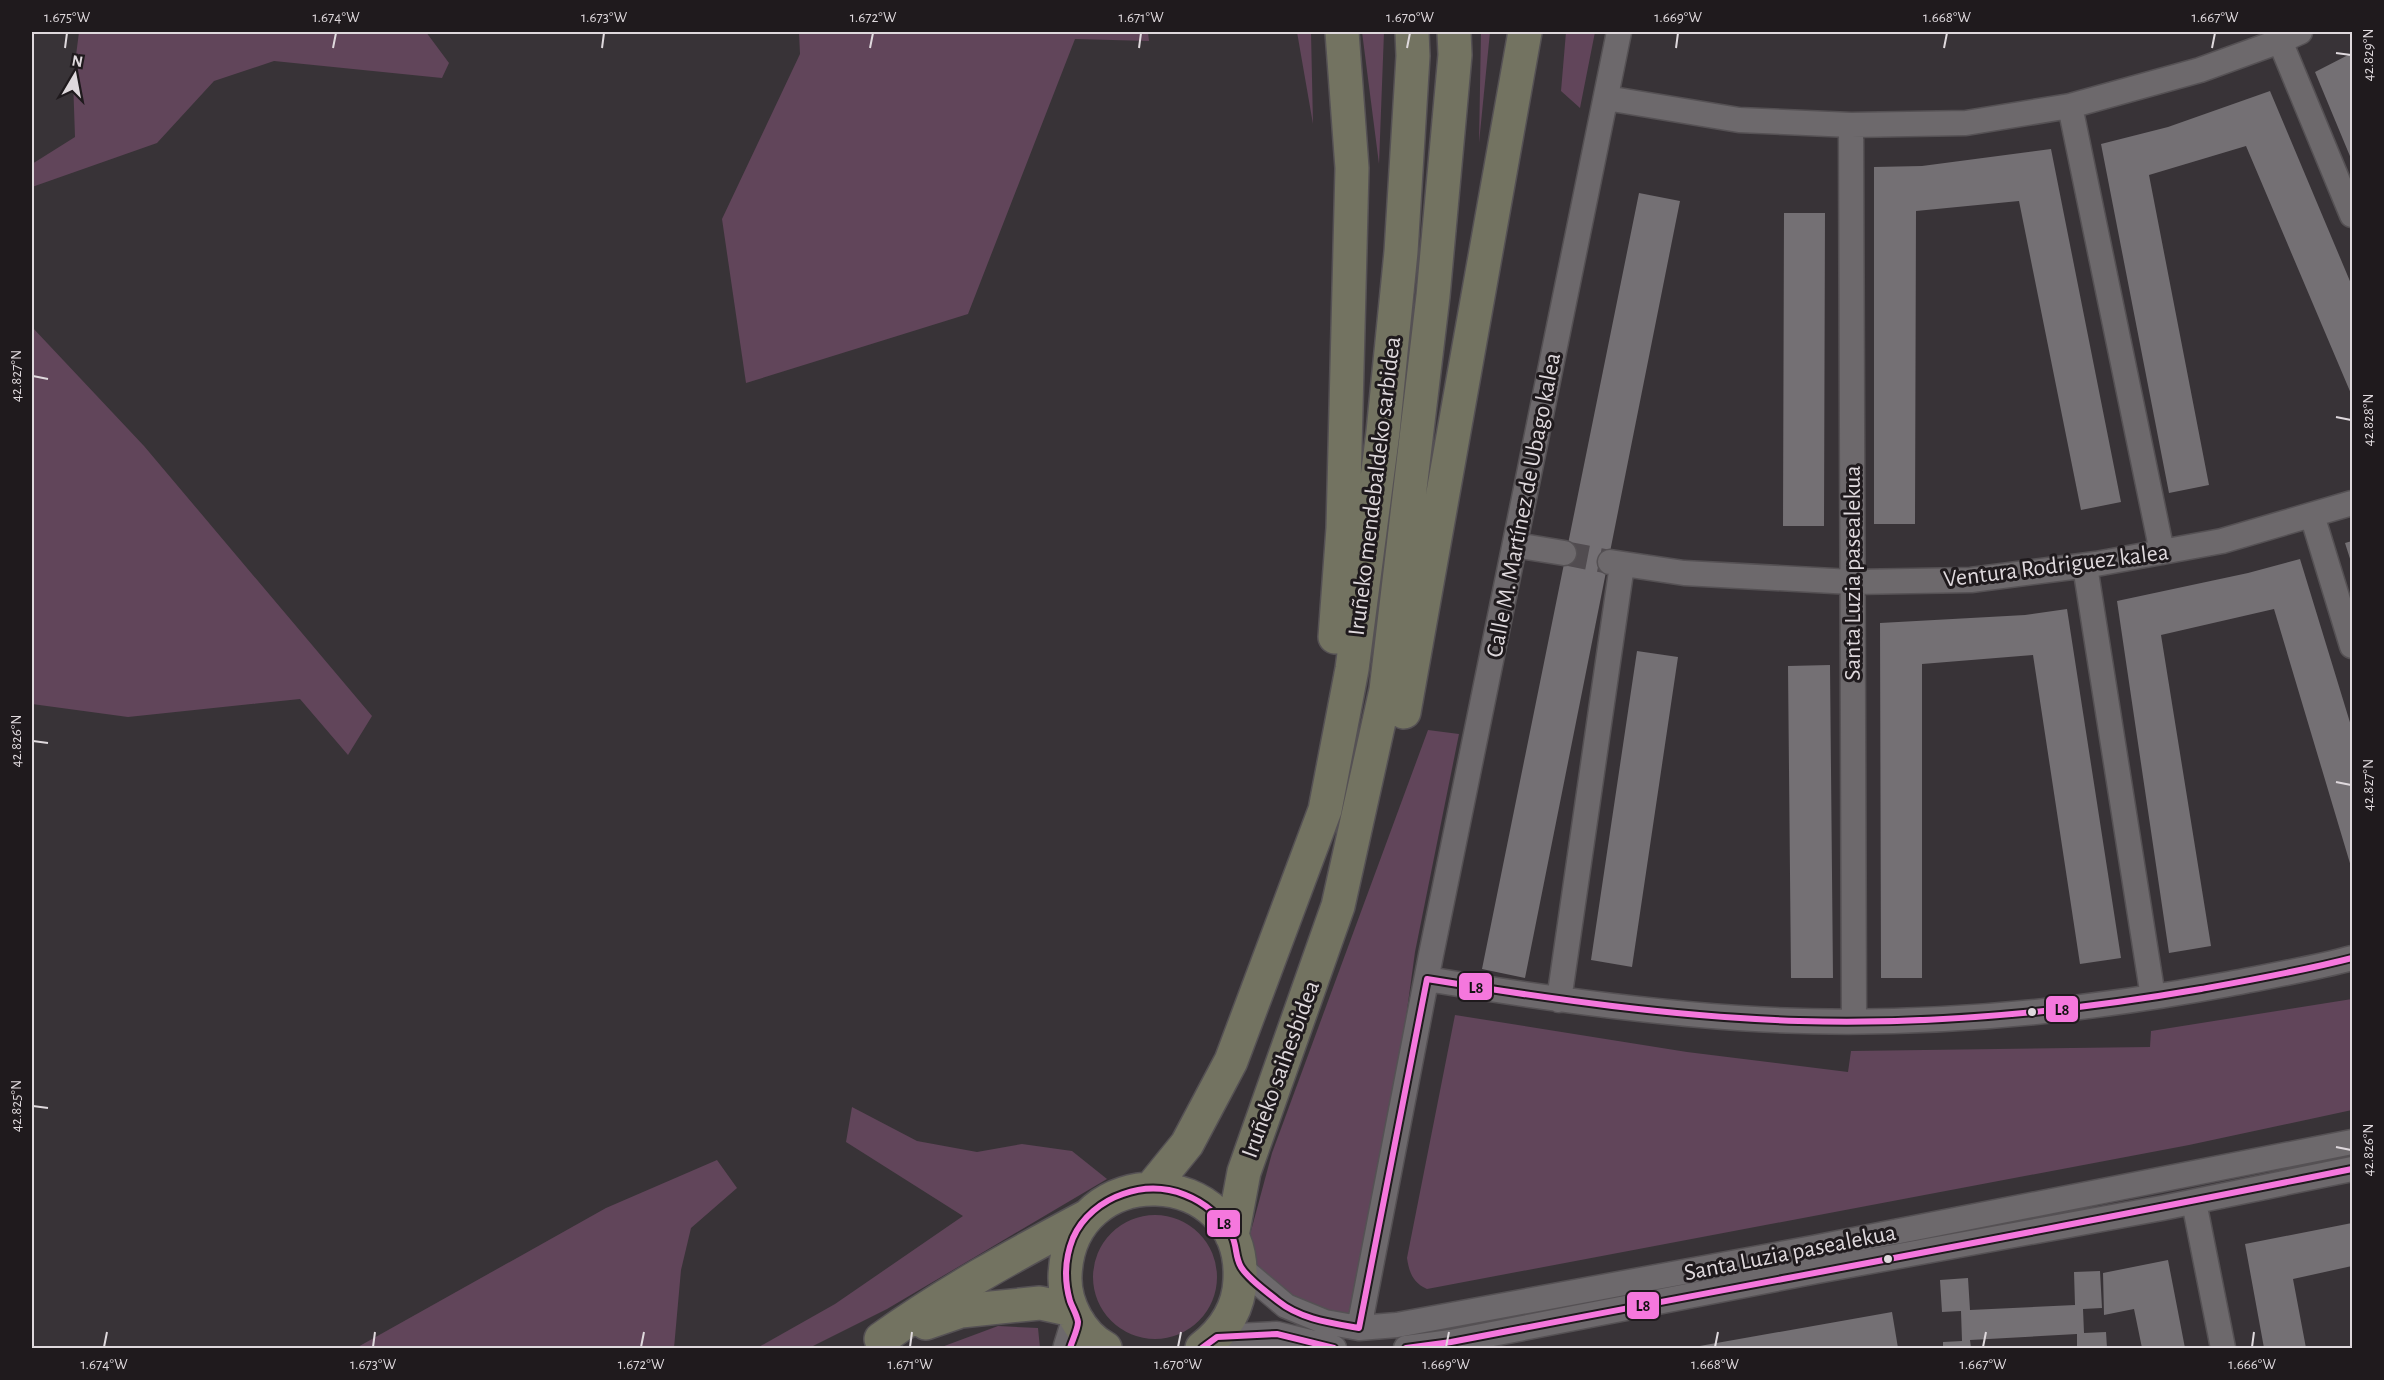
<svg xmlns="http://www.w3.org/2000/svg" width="2384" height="1380" viewBox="0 0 2384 1380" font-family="'Alegreya Sans',sans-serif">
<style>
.green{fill:#61455a}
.building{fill:#747074}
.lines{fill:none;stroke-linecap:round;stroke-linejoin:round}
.street-tunnel{stroke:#514c50;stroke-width:24;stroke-dasharray:24 12;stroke-linecap:butt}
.street-casing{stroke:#555154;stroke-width:27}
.secondary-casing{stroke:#555154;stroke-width:36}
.highway-casing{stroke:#555154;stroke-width:36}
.street{stroke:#6d696c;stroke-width:24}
.secondary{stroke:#6d696c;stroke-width:33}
.highway{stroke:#737361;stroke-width:33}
.bus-1-casing{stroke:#1f1a1d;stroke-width:10}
.bus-1{stroke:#f577dd;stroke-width:6}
.ticks{fill:none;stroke:#dfd9dd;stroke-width:2}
.bus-dot{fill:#dfd9dd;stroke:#1f1a1d;stroke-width:2}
.labels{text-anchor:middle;stroke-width:6;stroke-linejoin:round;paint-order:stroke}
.street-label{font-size:24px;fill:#dfd9dd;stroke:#1f1a1d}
.line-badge{stroke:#1f1a1d;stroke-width:2}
.pale-badge-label{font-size:16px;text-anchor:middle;font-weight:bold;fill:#111}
.neatline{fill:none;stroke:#dfd9dd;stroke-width:2}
.ticks-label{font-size:15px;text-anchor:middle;fill:#dfd9dd}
</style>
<rect width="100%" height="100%" fill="#383337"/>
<path class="green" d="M 79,32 L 426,32 L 449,63 L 442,78 L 274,61 L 214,81 L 157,143 L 32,187 L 32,164 L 75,137 L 73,79 Z
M 799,32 L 1148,32 L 1149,41 L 1075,39 L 968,314 L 746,383 L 722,219 L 800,54 Z
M 1297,32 L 1311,32 L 1313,124 Z
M 1362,32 L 1384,32 L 1379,164 Z
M 1481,32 L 1490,32 L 1479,143 Z
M 1566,32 L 1595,32 L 1580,108 L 1561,91 Z
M 32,327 L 144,446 L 372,716 L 348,755 L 300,699 L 128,717 L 32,704 Z
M 1428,730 L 1459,734 L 1415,952 L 1372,1265 L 1359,1328 L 1325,1322 L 1241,1268 L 1272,1153 Z
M 2352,999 L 2352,1110 L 2189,1145 L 1427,1289 C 1413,1283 1409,1272 1407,1258 L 1455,1015 L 1687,1052 L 1848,1072 L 1851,1051 L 2150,1047 L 2151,1031 Z
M 852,1107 L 917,1141 L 977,1152 L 1022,1144 L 1072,1151 L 1107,1179 L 887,1309 L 809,1348 L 757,1348 L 835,1304 L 963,1216 L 846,1142 Z
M 717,1160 L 737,1188 L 691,1228 L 681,1270 L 674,1348 L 356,1348 L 606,1208 Z
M1093 1277a62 62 0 1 1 124 0a62 62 0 1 1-124 0Z
M 998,1326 L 1038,1328 L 1040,1348 L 939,1348 Z"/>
<path class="building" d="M 2352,53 L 2352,161 L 2315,72 Z
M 2270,91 L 2352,286 L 2352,396 L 2246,146 L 2149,175 L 2209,485 L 2169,493 L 2101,144 L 2168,127 Z
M 2051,149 L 2121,502 L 2081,510 L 2019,201 L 1916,211 L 1915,524 L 1874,524 L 1874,167 L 1922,166 Z
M 1639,193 L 1680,201 L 1525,978 L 1482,969 Z
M 1784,213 L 1825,213 L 1824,526 L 1783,526 Z
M 2352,541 L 2352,565 L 2345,543 Z
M 2300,559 L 2352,729 L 2352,870 L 2274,609 L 2161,635 L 2211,946 L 2169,953 L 2117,601 L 2248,573 Z
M 2067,609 L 2121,958 L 2080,964 L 2033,655 L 1922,664 L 1922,978 L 1881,978 L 1880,623 L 2025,615 Z
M 1637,651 L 1678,657 L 1632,967 L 1591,960 Z
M 1830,665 L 1833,978 L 1791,978 L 1788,666 Z
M 2352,1223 L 2352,1266 L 2293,1279 L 2306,1348 L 2264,1348 L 2245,1244 Z
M 2168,1260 L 2185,1348 L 2142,1348 L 2134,1309 L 2104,1315 L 2103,1273 Z
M 2100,1271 L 2102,1308 L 2083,1309 L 2084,1333 L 2106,1332 L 2107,1348 L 2077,1348 L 2077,1334 L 1970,1340 L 1971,1348 L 1943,1348 L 1943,1342 L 1962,1341 L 1961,1311 L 1942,1312 L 1940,1280 L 1968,1278 L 1970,1310 L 2075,1305 L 2074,1272 Z
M 1892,1312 L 1898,1348 L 1694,1348 L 1694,1347 Z"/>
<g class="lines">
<path class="street-tunnel" d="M 1564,553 L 1610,562"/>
<defs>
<path id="street" d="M 2280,41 L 2352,215
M 1606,98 L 1739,120 L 1851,125 L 1966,123 L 2070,106 L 2200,70 L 2280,41 L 2300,32
M 2070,106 L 2162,552
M 1851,125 L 1854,1021
M 2312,515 L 2352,646
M 1515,545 L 1564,553
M 1610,562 L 1684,573 L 1852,582 L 1971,580 L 2096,564 L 2222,541 L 2352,503
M 2085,566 L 2153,997
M 1427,979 C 1530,996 1634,1011 1738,1018 C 1901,1029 2069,1014 2229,984 C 2270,976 2312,969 2352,958
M 1559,1000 L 1622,565
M 2194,1202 L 2223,1348
M 1241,1268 L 1286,1306 L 1325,1322 L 1359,1328 L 1397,1325 L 1813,1248 L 2352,1142
M 1359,1328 L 1431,955 L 1619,32
M 1217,1337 L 1277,1334 L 1334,1348
M 1406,1348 L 1451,1342 L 1817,1271 L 2162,1208 L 2352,1169"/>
<path id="secondary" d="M 1070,1348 L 1078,1322"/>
<path id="highway" d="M 1335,637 L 1343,528 L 1352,168 L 1342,32
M 1404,712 L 1525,32
M 1152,1187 L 1187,1144 L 1231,1061 L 1325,810 L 1352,669 L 1383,432 L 1401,252 L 1413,56 L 1412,32
M 1232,1236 L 1244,1172 L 1338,906 L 1386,690 L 1433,296 L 1455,55 L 1454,32
M 926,1323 L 961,1311 L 1040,1303 L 1072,1310
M 881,1339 C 945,1293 1016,1254 1086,1217
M 1105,1348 C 1081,1335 1064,1304 1065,1276 C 1069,1156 1246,1163 1240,1280 C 1239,1309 1224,1331 1202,1348"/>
</defs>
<use href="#street" class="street-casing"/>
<use href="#secondary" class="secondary-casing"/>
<use href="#highway" class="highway-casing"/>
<use href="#street" class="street"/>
<use href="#secondary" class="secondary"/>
<use href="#highway" class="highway"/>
<defs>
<path id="bus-1" d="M 1070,1348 C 1072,1341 1078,1329 1078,1322 C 1077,1315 1072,1307 1070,1301 C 1064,1280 1065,1258 1073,1238 C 1082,1217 1102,1201 1123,1194 C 1165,1179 1210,1197 1232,1236 C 1237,1246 1235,1257 1241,1267 C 1249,1280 1266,1291 1278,1301 C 1300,1319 1331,1323 1359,1328 L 1427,979 C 1550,999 1674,1017 1799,1021 C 1934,1025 2068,1012 2201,989 C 2251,980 2302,971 2352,958
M 1202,1348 L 1217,1337 L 1277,1334 L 1334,1348
M 1406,1348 L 1451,1342 C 1751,1284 2052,1230 2352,1169"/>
</defs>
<use href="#bus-1" class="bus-1-casing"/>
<use href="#bus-1" class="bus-1"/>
</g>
<path class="ticks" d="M 65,48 L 67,33M 333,48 L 336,33M 602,48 L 604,33M 870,48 L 873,33M 1139,48 L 1141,33M 1407,48 L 1410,33M 1676,48 L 1678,33M 1944,48 L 1947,33M 2212,48 L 2215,33M 2336,53 L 2351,55M 33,376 L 48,379M 2336,417 L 2351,420M 33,741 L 48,743M 2336,782 L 2351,785M 33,1106 L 48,1108M 2336,1147 L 2351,1150M 104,1347 L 107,1332M 373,1347 L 375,1332M 641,1347 L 644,1332M 910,1347 L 912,1332M 1178,1347 L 1181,1332M 1446,1347 L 1449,1332M 1715,1347 L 1718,1332M 1983,1347 L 1986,1332M 2252,1347 L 2254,1332"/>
<g class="bus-dot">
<circle cx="2032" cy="1012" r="5"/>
<circle cx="1888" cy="1259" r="5"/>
</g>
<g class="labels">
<g class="street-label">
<text transform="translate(1374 486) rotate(-83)" y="8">Iruñeko mendebaldeko sarbidea</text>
<text transform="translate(1523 505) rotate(-79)" y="8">Calle M. Martínez de Ubago kalea</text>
<text transform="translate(2056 565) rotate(-7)" y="8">Ventura Rodriguez kalea</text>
<text transform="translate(1852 573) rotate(-90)" y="8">Santa Luzia pasealekua</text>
<text transform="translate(1280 1069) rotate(-70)" y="8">Iruñeko saihesbidea</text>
<text transform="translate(1790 1252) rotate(-11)" y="8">Santa Luzia pasealekua</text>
</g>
</g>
<g class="line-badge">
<rect x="1458" y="972" width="35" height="29" rx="6" fill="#f577dd"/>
<rect x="2045" y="995" width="34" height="28" rx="6" fill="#f577dd"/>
<rect x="1206" y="1209" width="35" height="29" rx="6" fill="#f577dd"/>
<rect x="1626" y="1291" width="34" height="29" rx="6" fill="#f577dd"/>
</g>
<g class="pale-badge-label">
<text x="1476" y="993">L8</text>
<text x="2062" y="1015">L8</text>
<text x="1224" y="1229">L8</text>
<text x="1643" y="1311">L8</text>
</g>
<rect width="2384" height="1380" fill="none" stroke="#1f1a1d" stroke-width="66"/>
<g transform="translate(75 75) rotate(10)" stroke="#1f1a1d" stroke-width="4.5" paint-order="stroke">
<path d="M0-4.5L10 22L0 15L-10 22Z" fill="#dfd9dd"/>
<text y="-9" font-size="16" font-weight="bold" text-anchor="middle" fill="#dfd9dd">N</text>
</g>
<rect x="33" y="33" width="2318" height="1314" class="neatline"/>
<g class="ticks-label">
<text x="67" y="22">1.675°W</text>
<text x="336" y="22">1.674°W</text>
<text x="604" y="22">1.673°W</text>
<text x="873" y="22">1.672°W</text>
<text x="1141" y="22">1.671°W</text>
<text x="1410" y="22">1.670°W</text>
<text x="1678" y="22">1.669°W</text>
<text x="1947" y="22">1.668°W</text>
<text x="2215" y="22">1.667°W</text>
<text transform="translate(2368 55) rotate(-90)" y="5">42.829°N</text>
<text transform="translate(16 376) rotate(-90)" y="5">42.827°N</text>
<text transform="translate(2368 420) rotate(-90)" y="5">42.828°N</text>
<text transform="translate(16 741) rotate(-90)" y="5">42.826°N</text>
<text transform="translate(2368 785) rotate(-90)" y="5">42.827°N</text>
<text transform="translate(16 1106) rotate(-90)" y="5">42.825°N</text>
<text transform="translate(2368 1150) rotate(-90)" y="5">42.826°N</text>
<text x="104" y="1369">1.674°W</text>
<text x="373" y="1369">1.673°W</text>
<text x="641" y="1369">1.672°W</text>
<text x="910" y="1369">1.671°W</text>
<text x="1178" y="1369">1.670°W</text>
<text x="1446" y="1369">1.669°W</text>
<text x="1715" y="1369">1.668°W</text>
<text x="1983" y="1369">1.667°W</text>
<text x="2252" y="1369">1.666°W</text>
</g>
</svg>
